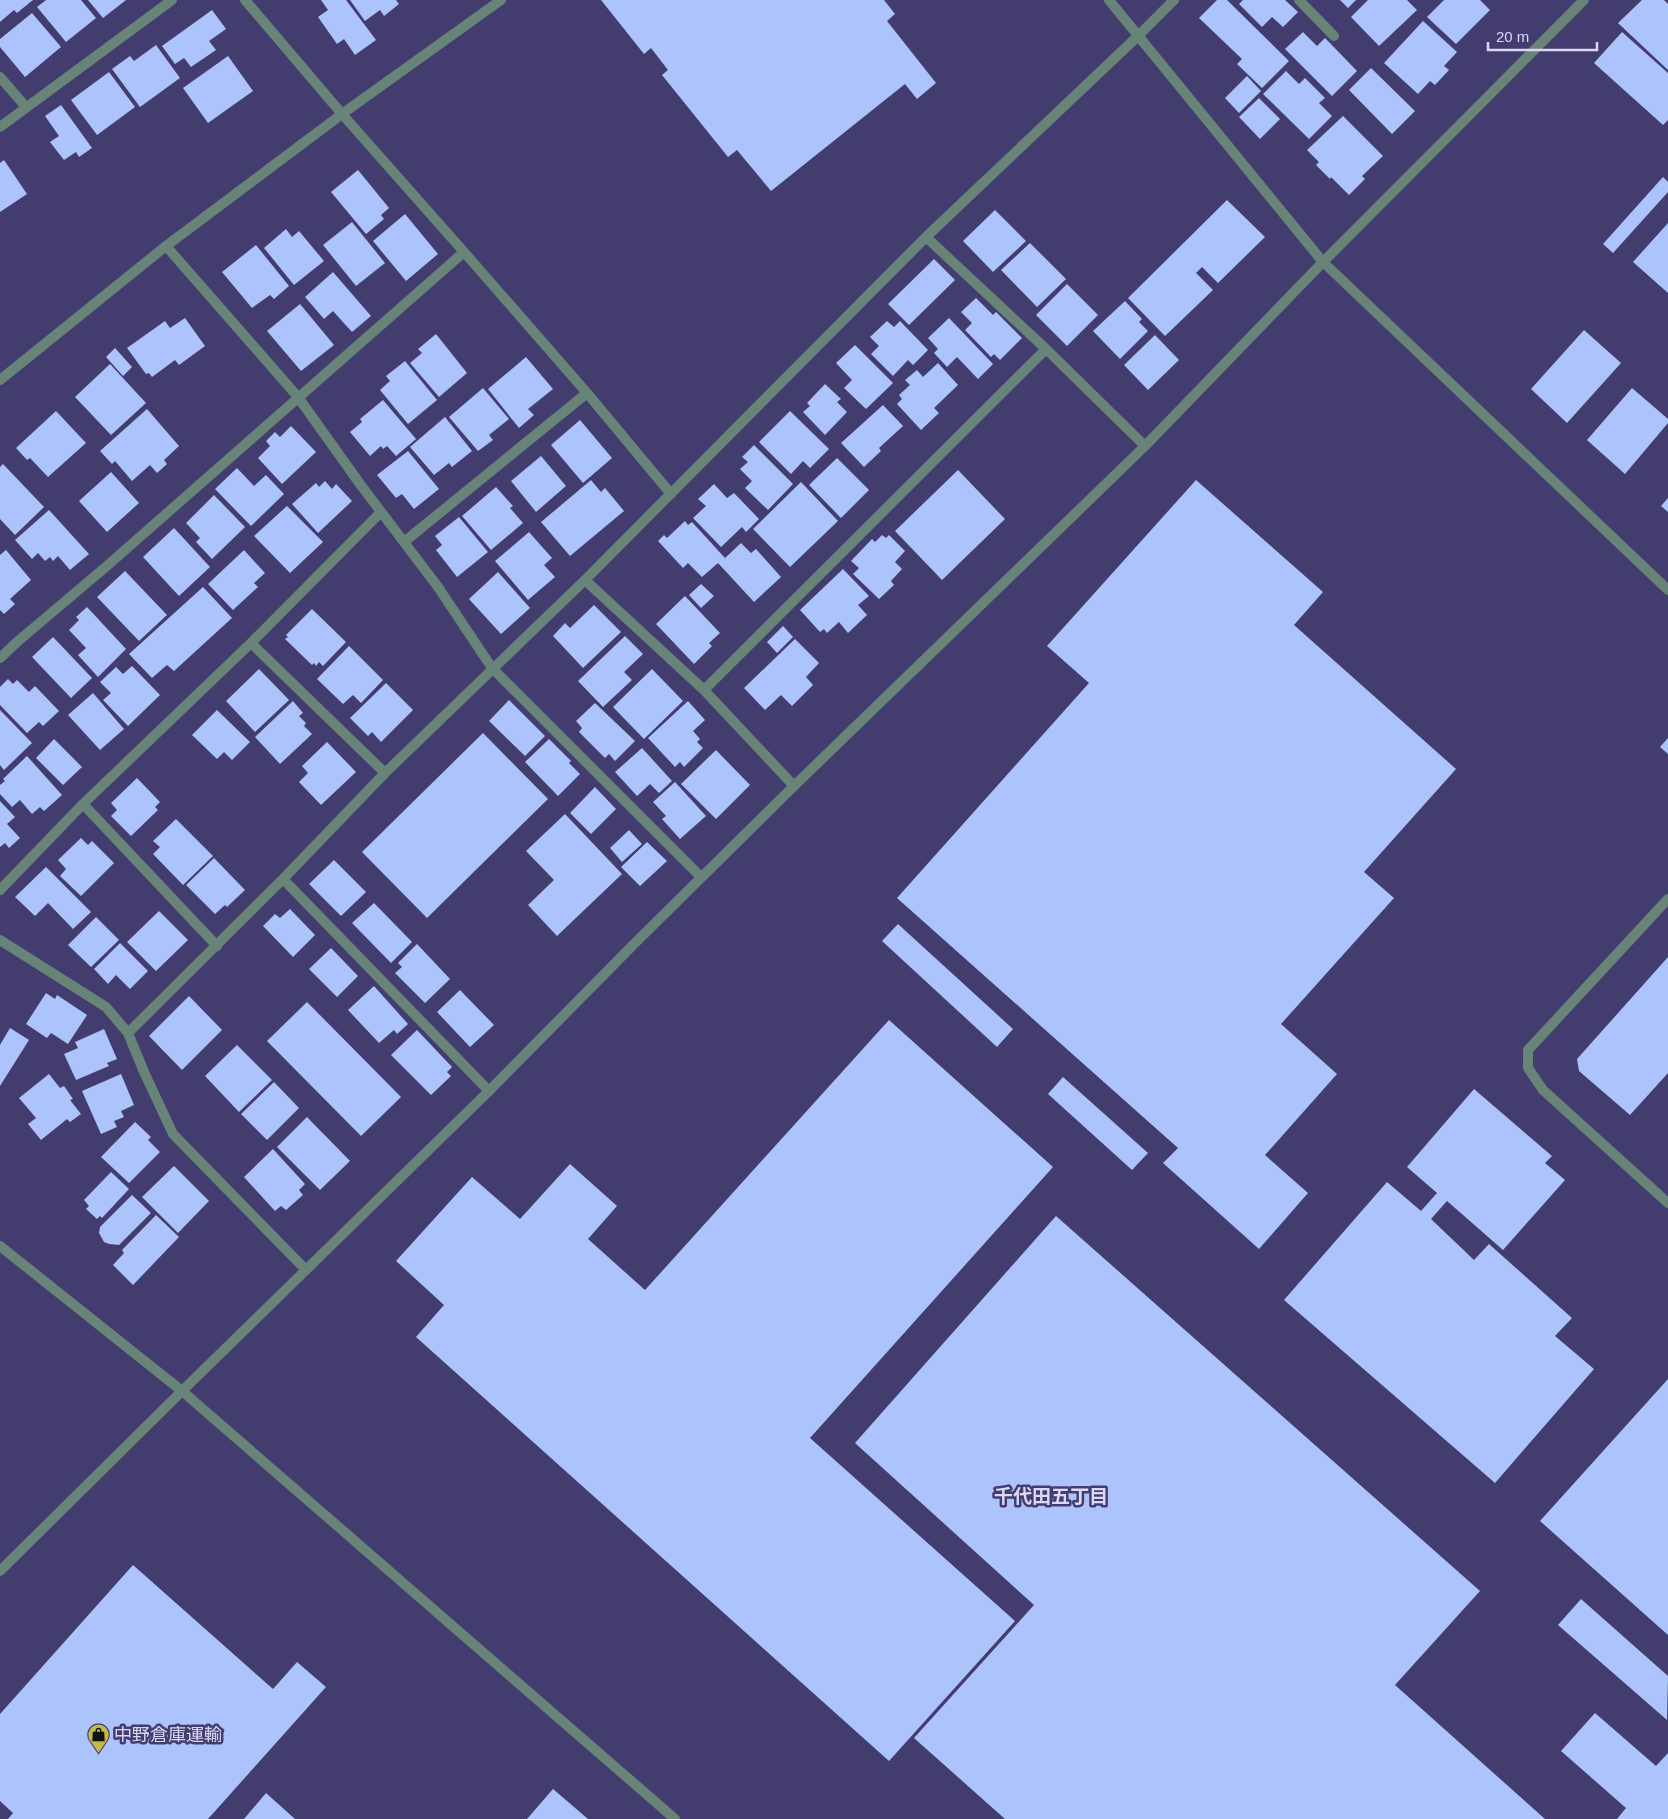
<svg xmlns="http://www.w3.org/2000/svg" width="1668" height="1819" viewBox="0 0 1668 1819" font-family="Helvetica,'Noto Sans JP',sans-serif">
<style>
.building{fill:#adc3fb}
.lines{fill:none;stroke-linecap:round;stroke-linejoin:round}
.service{stroke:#688478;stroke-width:10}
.minor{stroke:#688478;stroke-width:10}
.tertiary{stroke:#688478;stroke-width:10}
.labels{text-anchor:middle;stroke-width:5;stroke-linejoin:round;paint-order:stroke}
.poi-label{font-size:18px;fill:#dad8f6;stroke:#433d6f;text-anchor:start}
.neighbourhood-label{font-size:19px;font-weight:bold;fill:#dad8f6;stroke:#433d6f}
</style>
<rect width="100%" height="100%" fill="#433d6f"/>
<path class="building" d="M 0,0 L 33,0 L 17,13 L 14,10 L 0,22 Z
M 46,0 L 81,0 L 96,18 L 66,42 L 37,7 Z
M 88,0 L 126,0 L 103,18 Z
M 321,0 L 346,0 L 376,40 L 355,55 L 344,39 L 337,44 L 318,17 L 328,10 Z
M 350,0 L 396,0 L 399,4 L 384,16 L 380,10 L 365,21 Z
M 601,0 L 884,0 L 895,14 L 887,21 L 936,83 L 917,99 L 905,84 L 771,191 L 737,150 L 728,157 L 662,75 L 668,70 L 651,48 L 644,54 Z
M 1217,0 L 1227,0 L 1289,61 L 1262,88 L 1237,64 L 1242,59 L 1199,18 Z
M 1243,0 L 1285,0 L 1298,12 L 1283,27 L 1272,17 L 1262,27 L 1239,4 Z
M 1340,0 L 1356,0 L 1348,8 Z
M 1368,0 L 1407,0 L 1417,10 L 1379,46 L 1351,17 Z
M 1444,0 L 1480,0 L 1490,10 L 1456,44 L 1427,17 Z
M 1642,0 L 1664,0 L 1668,4 L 1668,70 L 1618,23 Z
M 212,10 L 226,29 L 209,41 L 216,50 L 191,67 L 184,58 L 175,64 L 162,46 Z
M 32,13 L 61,47 L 25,77 L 0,47 L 0,39 Z
M 1423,21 L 1457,52 L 1444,66 L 1449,70 L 1435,85 L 1430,81 L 1418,94 L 1384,63 Z
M 1303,32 L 1317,46 L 1325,38 L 1357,71 L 1332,96 L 1285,49 Z
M 1622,32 L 1668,73 L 1668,120 L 1663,125 L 1594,63 Z
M 156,45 L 180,78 L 140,107 L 112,69 L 130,56 L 134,61 Z
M 228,56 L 253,91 L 208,123 L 183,88 Z
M 1371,68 L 1415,111 L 1392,134 L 1349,90 Z
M 1286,71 L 1299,84 L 1305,78 L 1325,98 L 1319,103 L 1332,116 L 1309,139 L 1263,94 Z
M 109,72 L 135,107 L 97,135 L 71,100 Z
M 1247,76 L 1261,91 L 1239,113 L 1225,98 Z
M 1259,98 L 1280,119 L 1260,139 L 1239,117 Z
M 61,105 L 92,148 L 79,157 L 76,152 L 64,160 L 50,142 L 59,136 L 45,116 Z
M 1343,116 L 1383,156 L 1362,176 L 1365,179 L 1349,195 L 1331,177 L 1330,179 L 1316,165 L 1319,162 L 1307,150 Z
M 4,160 L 27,194 L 0,212 L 0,163 Z
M 358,170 L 389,208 L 381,215 L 384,219 L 366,234 L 331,192 Z
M 1663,177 L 1668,182 L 1668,192 L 1613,253 L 1603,244 Z
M 1227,200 L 1265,237 L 1218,283 L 1202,267 L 1196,273 L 1213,290 L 1165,336 L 1128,298 Z
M 995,210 L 1026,241 L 993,272 L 963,241 Z
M 405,214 L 438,254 L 406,281 L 373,241 Z
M 352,222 L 385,263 L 356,286 L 323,245 Z
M 1668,223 L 1668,293 L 1633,262 Z
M 286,229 L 292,237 L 299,231 L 324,261 L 294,285 L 264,248 Z
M 1030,243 L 1066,279 L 1037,307 L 1001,270 Z
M 256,245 L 289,286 L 274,299 L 270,295 L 252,308 L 222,272 Z
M 934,259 L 955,280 L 909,325 L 888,304 Z
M 333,272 L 371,316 L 352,332 L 333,311 L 324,319 L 305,297 Z
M 1067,284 L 1098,315 L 1067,346 L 1036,315 Z
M 976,298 L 993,315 L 996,312 L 1022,338 L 1000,360 L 994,354 L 991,357 L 965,330 L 972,323 L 961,312 Z
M 1125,301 L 1142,319 L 1139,322 L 1148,331 L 1120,359 L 1093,331 Z
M 300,304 L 334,345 L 301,371 L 267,331 Z
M 185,318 L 205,346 L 179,365 L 175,360 L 152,377 L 149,373 L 146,374 L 127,348 L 165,321 L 170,328 Z
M 949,318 L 993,364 L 978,379 L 957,357 L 947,367 L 934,353 L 938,349 L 928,338 Z
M 887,321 L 894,327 L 900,321 L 928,350 L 913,365 L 908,360 L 893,376 L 871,354 L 879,346 L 870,337 Z
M 1584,330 L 1621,363 L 1567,423 L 1531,389 Z
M 436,334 L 467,373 L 439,397 L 410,363 L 422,353 L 418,349 Z
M 1155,335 L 1179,360 L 1148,390 L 1124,365 Z
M 855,345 L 893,383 L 866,409 L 844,388 L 852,380 L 836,363 Z
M 115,348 L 132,367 L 123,376 L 106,357 Z
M 526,357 L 553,389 L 528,409 L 534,415 L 519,428 L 488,389 Z
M 405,361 L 437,400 L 408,424 L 380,390 L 390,381 L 386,376 Z
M 938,363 L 958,385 L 934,408 L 939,413 L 921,430 L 897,404 L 902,399 L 899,395 L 910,385 L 905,380 L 917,370 L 923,377 Z
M 110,364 L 146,403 L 111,435 L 75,397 Z
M 825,384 L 841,399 L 837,402 L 847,412 L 825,435 L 803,412 L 810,406 L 807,403 Z
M 483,388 L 509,419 L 489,435 L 493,440 L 478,451 L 449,417 Z
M 1632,388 L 1668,419 L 1668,423 L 1625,474 L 1587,440 Z
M 383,400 L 416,439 L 396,456 L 387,446 L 383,449 L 381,446 L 370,456 L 350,432 L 362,422 L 360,419 Z
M 883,405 L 903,426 L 879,448 L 881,451 L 864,467 L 841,443 Z
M 147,409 L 179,446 L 164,460 L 167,464 L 157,473 L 150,465 L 132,481 L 115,461 L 112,464 L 100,451 Z
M 56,411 L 86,443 L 48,477 L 30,458 L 27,460 L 16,448 Z
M 790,411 L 829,449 L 810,468 L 803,461 L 791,474 L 759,442 Z
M 445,417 L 472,451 L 452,467 L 449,463 L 434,475 L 410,447 Z
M 580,420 L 612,458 L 583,483 L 551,445 Z
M 291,426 L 316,452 L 282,484 L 258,458 L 270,446 L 266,441 L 275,432 L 280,437 Z
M 754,445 L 793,484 L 768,510 L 745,488 L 752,481 L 740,469 L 748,462 L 742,457 Z
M 408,451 L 439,489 L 414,509 L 402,494 L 396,498 L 377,475 Z
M 541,456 L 566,486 L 536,512 L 511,481 Z
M 837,458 L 869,490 L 841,518 L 809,485 Z
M 3,464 L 44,507 L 15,535 L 0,519 L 0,467 Z
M 237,468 L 254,486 L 266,475 L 284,494 L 251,526 L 215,489 Z
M 958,470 L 1005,519 L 942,580 L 895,531 Z
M 111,472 L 139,503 L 107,532 L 79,501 Z
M 591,480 L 601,492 L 605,488 L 624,511 L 570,556 L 541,522 Z
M 1196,480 L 1323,592 L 1294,625 L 1456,769 L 1364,872 L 1394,898 L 1281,1024 L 1337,1074 L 1265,1155 L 1308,1193 L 1259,1249 L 1163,1163 L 1178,1148 L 897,898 L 1089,683 L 1047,646 Z
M 325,481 L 332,489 L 336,484 L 352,501 L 318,533 L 292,504 L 316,483 L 319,487 Z
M 801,482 L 838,521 L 790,567 L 753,529 Z
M 714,484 L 727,498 L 734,493 L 759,519 L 746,532 L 742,527 L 721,547 L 693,518 L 706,506 L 698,499 Z
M 496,487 L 513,506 L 510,508 L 523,523 L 491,550 L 462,516 Z
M 214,495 L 245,527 L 212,559 L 196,542 L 200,538 L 186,523 Z
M 1668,498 L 1668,512 L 1661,506 Z
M 287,506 L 323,542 L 290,573 L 254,536 Z
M 49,510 L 89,554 L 70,570 L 58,556 L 53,561 L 50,557 L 45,561 L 38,553 L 32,559 L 15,540 Z
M 459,517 L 488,552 L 457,577 L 436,550 L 442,545 L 435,536 Z
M 685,521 L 688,525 L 692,522 L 725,558 L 741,543 L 751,553 L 756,549 L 781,577 L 754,602 L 718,563 L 702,577 L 688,563 L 683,568 L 658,541 L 664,535 L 667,538 Z
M 174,528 L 210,567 L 179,596 L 143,557 Z
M 529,532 L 552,558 L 544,565 L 555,577 L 528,600 L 495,561 Z
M 882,535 L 886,538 L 889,535 L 905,551 L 895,562 L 902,569 L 891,581 L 894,585 L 879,599 L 853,574 L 859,568 L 851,561 L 872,539 L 875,542 Z
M 6,550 L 31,580 L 10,599 L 15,604 L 4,614 L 0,610 L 0,555 Z
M 244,550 L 265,573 L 254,583 L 258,587 L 233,610 L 208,584 Z
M 843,569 L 869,596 L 858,605 L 867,615 L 848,633 L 839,622 L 827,633 L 824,629 L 820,632 L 800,610 Z
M 125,571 L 167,615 L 139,641 L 97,597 Z
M 498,572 L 530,608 L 501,634 L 469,599 Z
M 701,584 L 714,596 L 701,608 L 689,595 Z
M 203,587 L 232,618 L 174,671 L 167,665 L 152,678 L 129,654 Z
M 685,596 L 720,633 L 709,643 L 712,646 L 694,664 L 656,624 Z
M 594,605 L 621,632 L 583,668 L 553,636 L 565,623 L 570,628 Z
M 87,607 L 126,649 L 98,677 L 78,655 L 86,648 L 69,630 L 79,620 L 76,617 Z
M 312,609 L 346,642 L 323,666 L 319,662 L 316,666 L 314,663 L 312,665 L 285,639 L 288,637 L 286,635 Z
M 783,626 L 793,637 L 777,653 L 767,642 Z
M 625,636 L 643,654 L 624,672 L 632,680 L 603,707 L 578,681 Z
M 53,637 L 92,678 L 71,698 L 32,657 Z
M 795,639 L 819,663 L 806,677 L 813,685 L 792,706 L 781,695 L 765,710 L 744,688 Z
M 349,646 L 383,680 L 361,703 L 353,695 L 343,704 L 317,679 Z
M 132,666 L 160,695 L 128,726 L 103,700 L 111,693 L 100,682 L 116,667 L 123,674 Z
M 259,669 L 289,700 L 255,732 L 226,701 Z
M 652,669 L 683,701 L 644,739 L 613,707 Z
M 8,679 L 13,684 L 17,680 L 29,692 L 35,686 L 59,711 L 43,726 L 39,722 L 27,733 L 0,705 L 0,687 Z
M 386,683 L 413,710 L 381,742 L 372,732 L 368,736 L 350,718 Z
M 93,693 L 124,729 L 100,750 L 68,715 Z
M 509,700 L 545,736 L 525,756 L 489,721 Z
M 293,701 L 303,713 L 299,716 L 306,723 L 304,726 L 312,734 L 280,764 L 255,737 Z
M 688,701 L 705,720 L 693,731 L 700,739 L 697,742 L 703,748 L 684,767 L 680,762 L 675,767 L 648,738 Z
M 595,703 L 635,741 L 615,761 L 609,754 L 605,758 L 579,732 L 582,728 L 576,721 Z
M 0,710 L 32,743 L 4,770 L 0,765 Z
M 217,710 L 250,742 L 232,760 L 224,752 L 217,759 L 192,735 Z
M 483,733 L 548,799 L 427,918 L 362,852 Z
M 1668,738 L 1668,754 L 1660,747 Z
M 54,739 L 82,767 L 63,785 L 36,758 Z
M 549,739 L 571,761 L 569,763 L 580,774 L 558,796 L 525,762 Z
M 327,742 L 356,772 L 321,805 L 299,782 L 308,773 L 302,766 Z
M 642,748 L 672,781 L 659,793 L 650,784 L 637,796 L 615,772 Z
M 716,750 L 750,785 L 716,819 L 681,784 Z
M 27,756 L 62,795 L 44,811 L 40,807 L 32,814 L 20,800 L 12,807 L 0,794 L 0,785 L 5,781 L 3,779 Z
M 137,778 L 160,802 L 155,807 L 158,810 L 131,836 L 111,816 L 117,810 L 111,803 Z
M 675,782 L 706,816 L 680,839 L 662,819 L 666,816 L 653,802 Z
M 595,787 L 616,809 L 591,834 L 570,813 Z
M 0,801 L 15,817 L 7,824 L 20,838 L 9,848 L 5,843 L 0,847 Z
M 565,814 L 622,874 L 557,936 L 528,905 L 554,880 L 526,851 Z
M 176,819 L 213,856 L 183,885 L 153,854 L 160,847 L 153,841 Z
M 629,830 L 642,844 L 622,862 L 610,848 Z
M 81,838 L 88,845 L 92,841 L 114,863 L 81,896 L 60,876 L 66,869 L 58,860 Z
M 647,842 L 667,861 L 640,886 L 621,867 Z
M 214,858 L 245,890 L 227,907 L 225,905 L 215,914 L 186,885 Z
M 334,860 L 366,892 L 341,916 L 309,884 Z
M 46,867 L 91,912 L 73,929 L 48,903 L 35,916 L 15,897 Z
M 374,903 L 412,942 L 391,963 L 352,923 Z
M 290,909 L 315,935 L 293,957 L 263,926 L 275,914 L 280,918 Z
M 159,911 L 188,940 L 156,971 L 127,942 Z
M 96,917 L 119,940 L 91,967 L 68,945 Z
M 898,924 L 1013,1029 L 997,1047 L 882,941 Z
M 120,943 L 148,971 L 130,989 L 116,975 L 108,984 L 94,969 Z
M 417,944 L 450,979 L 425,1003 L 395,973 L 402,967 L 398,963 Z
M 331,948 L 358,976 L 337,997 L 309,969 Z
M 1668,957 L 1668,1073 L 1630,1115 L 1579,1071 L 1577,1059 Z
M 374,986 L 408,1024 L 397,1034 L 394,1030 L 379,1043 L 348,1010 Z
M 460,990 L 494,1025 L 470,1047 L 437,1012 Z
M 46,993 L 55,999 L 57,995 L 87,1015 L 68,1044 L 51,1033 L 47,1038 L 26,1024 Z
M 189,996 L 222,1030 L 182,1070 L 149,1036 Z
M 307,1002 L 401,1097 L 361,1136 L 267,1041 Z
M 889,1020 L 1053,1167 L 810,1438 L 1015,1621 L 889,1761 L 416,1337 L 444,1305 L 396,1261 L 472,1177 L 520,1219 L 570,1164 L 617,1206 L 588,1239 L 645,1290 Z
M 10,1028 L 29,1040 L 0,1086 L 0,1045 Z
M 104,1029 L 117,1059 L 107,1063 L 109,1066 L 76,1080 L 64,1054 L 78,1048 L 75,1042 Z
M 417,1030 L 452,1067 L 447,1072 L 451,1076 L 431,1095 L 391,1055 Z
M 237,1045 L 272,1080 L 239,1112 L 205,1076 Z
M 49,1074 L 60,1088 L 64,1086 L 73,1099 L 70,1100 L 81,1114 L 70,1122 L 67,1119 L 41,1140 L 28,1124 L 36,1118 L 19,1098 Z
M 121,1074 L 134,1105 L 121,1111 L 124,1117 L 114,1121 L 117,1127 L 101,1134 L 82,1091 Z
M 1063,1077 L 1148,1153 L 1132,1170 L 1048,1094 Z
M 274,1082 L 299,1108 L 267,1140 L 241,1114 Z
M 1474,1089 L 1552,1156 L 1545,1163 L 1565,1180 L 1503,1250 L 1447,1201 L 1431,1219 L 1474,1260 L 1489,1244 L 1572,1318 L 1555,1336 L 1594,1369 L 1495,1483 L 1284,1300 L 1387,1182 L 1421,1211 L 1437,1193 L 1407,1167 Z
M 307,1117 L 350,1161 L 320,1190 L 277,1147 Z
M 135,1122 L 151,1137 L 148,1140 L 160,1152 L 129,1183 L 101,1157 Z
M 273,1149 L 305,1184 L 299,1190 L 303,1195 L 286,1210 L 281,1206 L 275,1211 L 244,1177 Z
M 174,1166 L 209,1201 L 178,1233 L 142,1197 Z
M 111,1172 L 129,1189 L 102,1218 L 100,1216 L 97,1219 L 86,1209 L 89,1206 L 84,1200 Z
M 132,1195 L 151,1213 L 119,1245 L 109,1244 L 104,1242 L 99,1233 L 100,1227 Z
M 156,1215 L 179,1237 L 133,1285 L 113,1265 L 124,1253 L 122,1250 Z
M 1056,1216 L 1480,1591 L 1395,1685 L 1545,1819 L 1005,1819 L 914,1738 L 1034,1605 L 855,1443 Z
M 1668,1379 L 1668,1635 L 1540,1521 Z
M 133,1565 L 273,1689 L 297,1662 L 326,1687 L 208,1819 L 8,1819 L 13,1813 L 0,1801 L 0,1714 Z
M 1581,1599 L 1668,1676 L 1667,1720 L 1558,1625 Z
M 1595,1713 L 1656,1766 L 1668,1753 L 1668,1819 L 1617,1819 L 1626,1808 L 1561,1751 Z
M 553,1789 L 588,1819 L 527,1819 Z
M 266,1793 L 295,1819 L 244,1819 Z"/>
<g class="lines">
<path class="service" d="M 1299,0 L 1334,36"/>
<path class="minor" d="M 1109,0 L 1323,262
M 0,77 L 26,107
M 0,127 L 172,0
M 926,237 L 1046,349 L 1145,446
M 166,246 L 298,397 L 360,484 L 438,587 L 492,668 L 701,877
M 464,252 L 587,393
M 404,542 L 587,393 L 671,494
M 585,580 L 704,690 L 794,786
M 251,643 L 385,773 L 585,580 L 926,237 L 1138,36 L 1174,0
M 0,658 L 17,642 L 108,565 L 464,252 L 342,114
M 704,690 L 1046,349
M 83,804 L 217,946
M 283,879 L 489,1091
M 0,890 L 83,804 L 251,643 L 381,512
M 1668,899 L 1528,1050 L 1528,1068 L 1543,1090 L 1668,1203
M 0,940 L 106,1007 L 128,1033 L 144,1072 L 173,1134 L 306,1270
M 128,1033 L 283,879 L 385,773"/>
<path class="tertiary" d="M 245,0 L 342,114
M 1323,262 L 1668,590
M 0,380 L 166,246 L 342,114 L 501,0
M 0,1246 L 182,1391 L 675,1819
M 0,1571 L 182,1391 L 489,1091 L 634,944 L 794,786 L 1145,446 L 1323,262 L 1584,0"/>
</g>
<defs>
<symbol id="shop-pin" viewBox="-11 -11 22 30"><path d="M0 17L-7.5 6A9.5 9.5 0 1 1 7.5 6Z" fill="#c1bd40" stroke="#433d6f"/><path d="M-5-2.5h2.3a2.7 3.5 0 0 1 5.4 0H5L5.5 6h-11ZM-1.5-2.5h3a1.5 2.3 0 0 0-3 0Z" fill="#111"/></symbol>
</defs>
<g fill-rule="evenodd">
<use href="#shop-pin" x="86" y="1722" width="25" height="34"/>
</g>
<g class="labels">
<g class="poi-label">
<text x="114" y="1741">中野倉庫運輸</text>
</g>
<g class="neighbourhood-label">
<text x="1051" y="1503">千代田五丁目</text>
</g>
</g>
<path d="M1488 42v8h109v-8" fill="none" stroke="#dad8f6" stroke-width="2.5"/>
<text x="1496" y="42" font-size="15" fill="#dad8f6" stroke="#433d6f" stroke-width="4" paint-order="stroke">20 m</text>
</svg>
